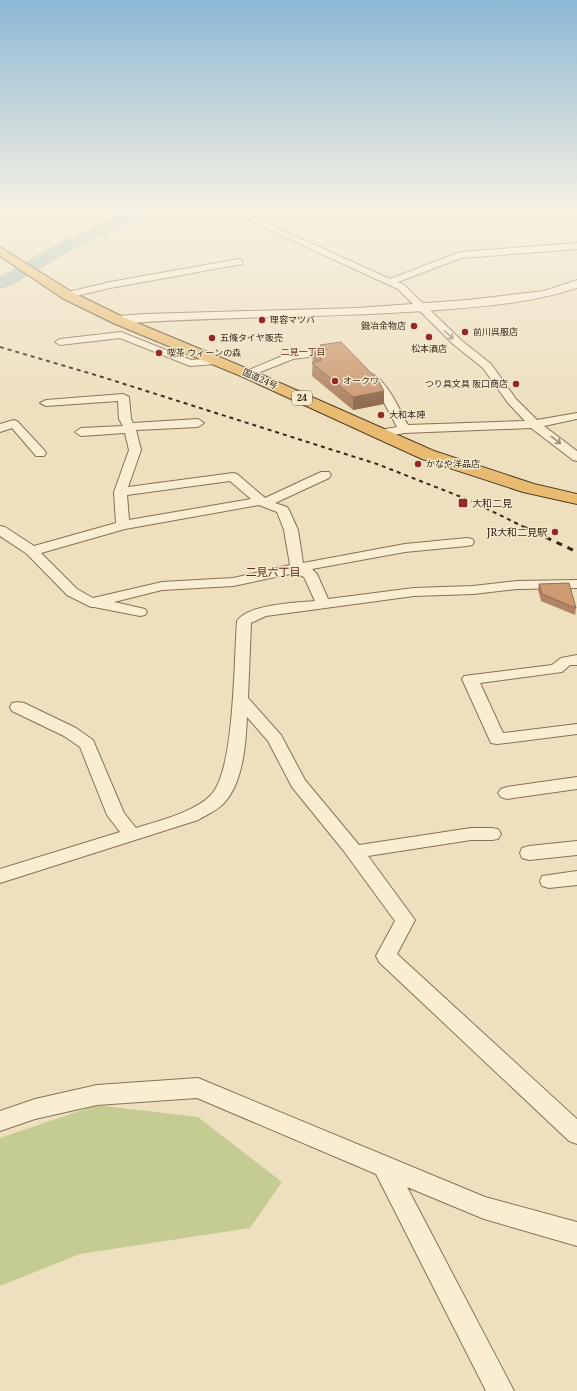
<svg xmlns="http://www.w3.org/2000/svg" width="577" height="1391" viewBox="0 0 577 1391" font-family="'Noto Serif','Noto Sans JP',serif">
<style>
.green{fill:#c5cc93}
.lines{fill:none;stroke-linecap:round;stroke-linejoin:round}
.river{fill:#a2c0b7;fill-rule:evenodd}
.minor-casing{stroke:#877157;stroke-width:2}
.tertiary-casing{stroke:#877157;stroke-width:2}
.trunk-casing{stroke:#543f2c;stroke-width:2}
.minor{fill:#f9eed2;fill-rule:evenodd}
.tertiary{fill:#f9eed2;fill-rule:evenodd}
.trunk{fill:#e9bb71;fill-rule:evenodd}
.rail-far1{stroke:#36291c;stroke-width:2;stroke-dasharray:4 4;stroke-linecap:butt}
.rail{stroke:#36291c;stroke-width:3;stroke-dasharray:6 6;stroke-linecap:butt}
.wall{fill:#b08464}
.shaded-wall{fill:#906c51}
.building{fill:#cd9a74;stroke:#906c51}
.oneway{stroke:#988c77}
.poi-dot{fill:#962727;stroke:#f5eace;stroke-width:1.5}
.labels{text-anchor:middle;stroke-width:3;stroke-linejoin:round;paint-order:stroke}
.far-poi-label{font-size:9px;fill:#36291c;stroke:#f5eace;text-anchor:start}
.far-neighbourhood-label{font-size:9px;fill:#632b1b;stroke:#f5eace}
.far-street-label{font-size:9px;fill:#36291c;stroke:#f5eace}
.shield{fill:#f5eace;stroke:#6f6351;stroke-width:1}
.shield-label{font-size:9px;font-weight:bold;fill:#36291c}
.poi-label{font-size:10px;fill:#36291c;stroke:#f5eace;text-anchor:start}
.neighbourhood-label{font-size:11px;fill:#632b1b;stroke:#f5eace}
</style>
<rect width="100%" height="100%" fill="#eee0bf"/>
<path class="green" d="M 97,1105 L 198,1117 L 282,1182 L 250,1228 L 80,1254 L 0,1286 L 0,1138 Z"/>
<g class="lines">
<path class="river" d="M 128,211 L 149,211 L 148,214 L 75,248 L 12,285 L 0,289 L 0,277 L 51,247 Z"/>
<defs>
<path id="minor" d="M 228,211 L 240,211 L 390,279 L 460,252 L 577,243 L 577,249 L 461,258 L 398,282 L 404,285 L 461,340 L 491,364 L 516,399 L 537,420 L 577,413 L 577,419 L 544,426 L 577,451 L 577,461 L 573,460 L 531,428 L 404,433 L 379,438 L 375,437 L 373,434 L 375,431 L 397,427 L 379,393 L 364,376 L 369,373 C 386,377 400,411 408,425 L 525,421 L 508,403 L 483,368 L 453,344 L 398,289 Z
M 239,259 L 242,260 L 242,264 L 110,288 L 67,298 L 62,295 L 64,293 L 110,282 Z
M 121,332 L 191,360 L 215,358 L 220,361 L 215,364 L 190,366 L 120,338 L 60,345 L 55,342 L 60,339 Z
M 335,348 L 339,349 L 340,351 L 339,353 L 293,359 L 248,377 L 243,374 L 244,372 L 287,354 Z
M 123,394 L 129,397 L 131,419 L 133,423 L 198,419 L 204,423 L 198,427 L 136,430 L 141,450 L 128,487 L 233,473 L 237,474 L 265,498 L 321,472 L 329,472 L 331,475 L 329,478 L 275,503 L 287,507 L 289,510 L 298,530 L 303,563 L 405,544 L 467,538 L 472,539 L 474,542 L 472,545 L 467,546 L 405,552 L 312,569 L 317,574 L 328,599 L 414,588 L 473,586 L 517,581 L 577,580 L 577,588 L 517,589 L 473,594 L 414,596 L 266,616 L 251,623 L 248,698 L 281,735 L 305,780 L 359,845 L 471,828 L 492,828 L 498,829 L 501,834 L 498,839 L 492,840 L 471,840 L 368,856 L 415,920 L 397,954 L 577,1119 L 577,1144 L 569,1141 L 379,962 L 376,956 L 395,921 L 343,850 L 292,787 L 268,741 L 247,717 C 246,743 243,783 224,803 C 218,810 206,815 198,820 L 0,883 L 0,869 L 120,832 L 107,815 L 80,747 L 64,736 L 12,711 L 10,707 L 12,703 L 18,702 L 24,703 L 76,728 L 93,740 L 124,813 L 136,828 C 158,821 195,812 211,795 C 235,770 234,658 237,621 C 248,604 295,603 315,601 L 304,577 L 295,573 L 233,586 L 162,590 L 114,602 L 145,609 L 147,612 L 145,615 L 140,616 L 94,607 L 91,607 L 67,595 L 27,554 L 0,536 L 0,526 L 5,527 L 34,546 L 116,523 L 114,492 L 129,450 L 125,433 L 81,436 L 75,432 L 81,428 L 123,426 L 119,419 L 118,401 L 46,406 L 40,403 L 46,400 ZM 230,481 L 251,499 L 129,520 L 127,495 ZM 259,505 L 277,512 L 284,530 L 290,565 L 233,578 L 162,582 L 93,598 L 77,589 L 41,553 L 125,529 Z
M 14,420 L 18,422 L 44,450 L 46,453 L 44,456 L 36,456 L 12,428 L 0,432 L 0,424 Z
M 577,655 L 577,665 L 570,665 L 562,672 L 480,683 L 503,733 L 577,724 L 577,734 L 497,744 L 491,743 L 462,679 L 464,676 L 552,665 L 561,658 Z
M 577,777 L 577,789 L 507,799 L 501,797 L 498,793 L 501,789 L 507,787 Z
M 577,841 L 577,855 L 529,860 L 522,858 L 520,853 L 522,848 L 529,846 Z
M 577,871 L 577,885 L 549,888 L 542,886 L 540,881 L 542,876 Z
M 198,1078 L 485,1197 L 577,1222 L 577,1246 L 484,1219 L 407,1187 L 514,1391 L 486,1391 L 376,1174 L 197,1098 L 97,1105 L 35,1119 L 0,1131 L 0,1111 L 35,1099 L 97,1085 Z"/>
<path id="tertiary" d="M 577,280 L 577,288 C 528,304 476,307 424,311 C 322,318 220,316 118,324 L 112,320 L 118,316 L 144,314 L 357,308 L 468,300 L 544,291 Z"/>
<path id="trunk" d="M 0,247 L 72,292 L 123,317 L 253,371 L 434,451 L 534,484 L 577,494 L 577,504 L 523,492 L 422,459 L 243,377 L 113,323 L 62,298 L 0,256 Z"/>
</defs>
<use href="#minor" class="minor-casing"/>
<use href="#tertiary" class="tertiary-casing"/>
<use href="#trunk" class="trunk-casing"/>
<use href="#minor" class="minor"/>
<use href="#tertiary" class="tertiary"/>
<use href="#trunk" class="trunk"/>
<path class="rail-far1" d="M 0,347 L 99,376 L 377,464 L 469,500 L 526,528"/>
<path class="rail" d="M 524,527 L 577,552"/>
</g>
<path class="wall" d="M 320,345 L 384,391 L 384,404 L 353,410 L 312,376 L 313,351 L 320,350 Z
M 539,584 L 576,608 L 575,615 L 541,601 L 538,590 Z"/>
<path class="shaded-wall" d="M 384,391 L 384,404 L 353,410 L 353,397 Z"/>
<path class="building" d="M 341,342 L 378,380 L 384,391 L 353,397 L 312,363 L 322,360 L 313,351 L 327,349 L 320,345 Z
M 569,583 L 576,608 L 542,594 L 539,584 Z"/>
<defs><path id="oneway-shaft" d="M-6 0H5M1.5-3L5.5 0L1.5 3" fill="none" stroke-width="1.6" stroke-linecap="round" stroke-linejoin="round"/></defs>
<g class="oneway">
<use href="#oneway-shaft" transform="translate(449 335) rotate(43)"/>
<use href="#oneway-shaft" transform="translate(556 440) rotate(38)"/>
</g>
<linearGradient id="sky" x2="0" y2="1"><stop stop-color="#8cb9d4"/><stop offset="0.52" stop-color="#f7f1e2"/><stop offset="1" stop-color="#f7f1e2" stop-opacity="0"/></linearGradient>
<rect width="577" height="406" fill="url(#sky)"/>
<g class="poi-dot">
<circle cx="262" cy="320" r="4"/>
<circle cx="414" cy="326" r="4"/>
<circle cx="465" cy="332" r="4"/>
<circle cx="429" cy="337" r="4"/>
<circle cx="212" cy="338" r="4"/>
<circle cx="159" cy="353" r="4"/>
<circle cx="335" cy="381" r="4"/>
<circle cx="516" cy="384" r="4"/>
<circle cx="381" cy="415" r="4"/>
<circle cx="418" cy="464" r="4"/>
<rect x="458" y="498" width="10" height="10" rx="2"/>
<circle cx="555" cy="532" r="4"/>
</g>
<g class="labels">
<g class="far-poi-label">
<text x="270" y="323">理容マツバ</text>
<text x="406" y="329" text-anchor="end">鍛冶金物店</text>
<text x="473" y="335">前川呉服店</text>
<text x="220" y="341">五條タイヤ販売</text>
<text x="429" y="352" text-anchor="middle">松本酒店</text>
<text x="167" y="356">喫茶 ウィーンの森</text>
<text x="343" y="384">オークワ</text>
<text x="508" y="387" text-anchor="end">つり具文具 阪口商店</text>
<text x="389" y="418">大和本陣</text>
<text x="426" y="467">かなや洋品店</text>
</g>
<g class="far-neighbourhood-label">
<text x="303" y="355">二見一丁目</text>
</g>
<g class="far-street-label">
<text transform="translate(260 379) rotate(24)" y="3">国道24号</text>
</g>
<rect class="shield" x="292" y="391" width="20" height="14" rx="3"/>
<g class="shield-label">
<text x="302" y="401">24</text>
</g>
<g class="poi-label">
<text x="472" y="507">大和二見</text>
<text x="547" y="536" text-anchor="end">JR大和二見駅</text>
</g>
<g class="neighbourhood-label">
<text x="273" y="576">二見六丁目</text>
</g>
</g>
</svg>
